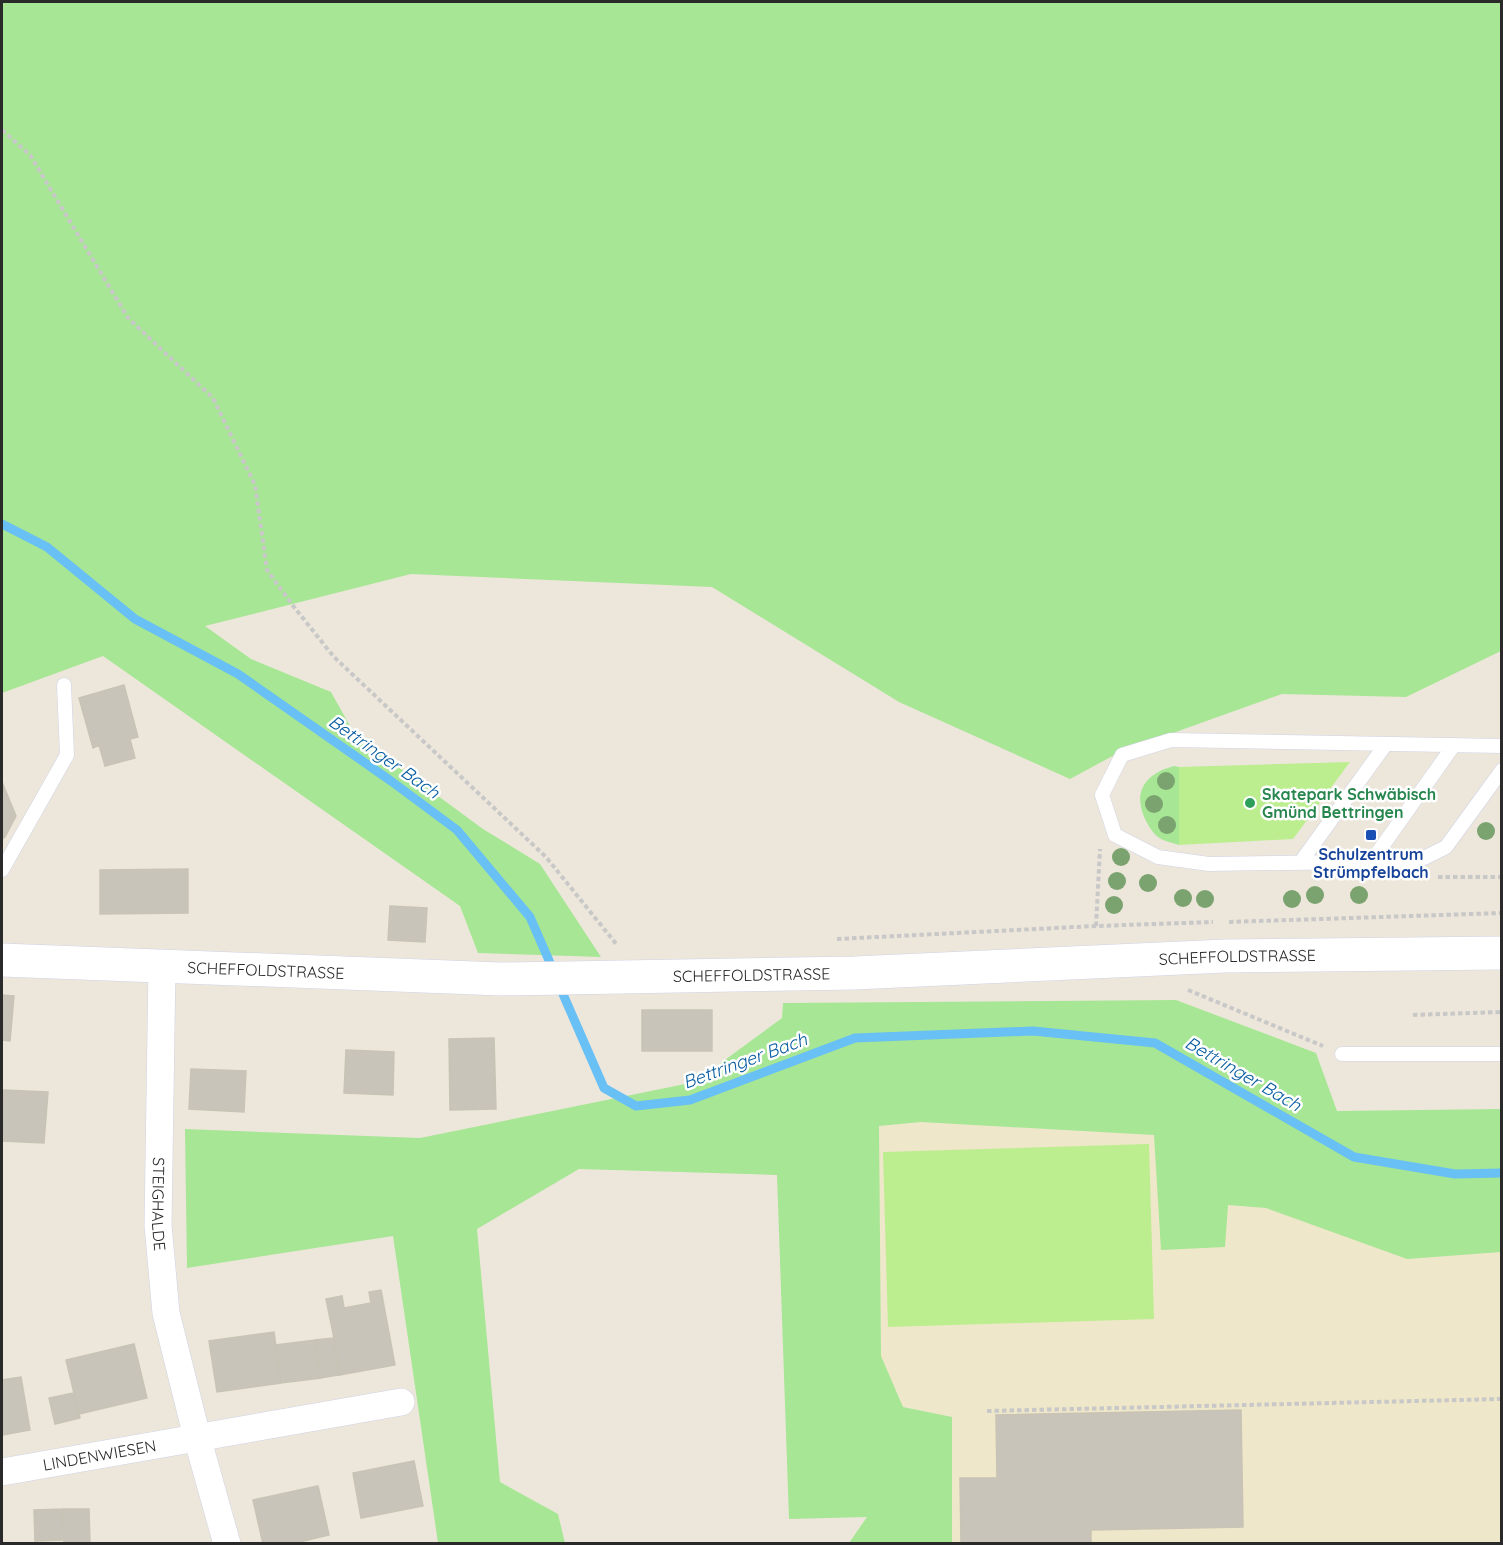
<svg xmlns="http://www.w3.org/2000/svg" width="1503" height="1545" viewBox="0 0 1503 1545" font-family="Quicksand,sans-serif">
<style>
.education{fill:#efe7c9}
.green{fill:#a7e694}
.pitch{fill:#bcee8f}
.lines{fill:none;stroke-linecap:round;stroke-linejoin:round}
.stream{stroke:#68c0f5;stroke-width:9}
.building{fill:#c8c4ba;stroke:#c8c3b4;stroke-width:1.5}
.service-casing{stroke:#d0d2e4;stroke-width:15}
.minor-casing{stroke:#d0d2e4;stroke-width:28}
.secondary-casing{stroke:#d0d2e4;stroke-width:34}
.path{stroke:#c8c8c8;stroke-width:4;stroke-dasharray:4.5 3;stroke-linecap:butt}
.service{stroke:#fff;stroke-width:14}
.minor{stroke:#fff;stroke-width:27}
.secondary{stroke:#fff;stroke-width:33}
.tree{fill:#7ba36f}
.leisure-dot{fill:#2e9e5b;stroke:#fff;stroke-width:2}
.transit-dot{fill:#1a4fb4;stroke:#fff;stroke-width:2}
.labels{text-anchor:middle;stroke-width:5;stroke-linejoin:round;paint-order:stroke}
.leisure-label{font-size:16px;font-weight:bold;fill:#27864d;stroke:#fff;text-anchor:start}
.transit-label{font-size:16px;font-weight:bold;fill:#164399;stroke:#fff}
.street-label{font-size:16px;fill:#2a2a2a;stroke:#fff}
.water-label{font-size:18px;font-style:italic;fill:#065ba1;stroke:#fff}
</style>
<rect width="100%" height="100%" fill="#ede7db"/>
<path class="education" d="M 921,1122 L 1155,1135 L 1162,1250 L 1228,1205 L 1266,1208 L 1407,1259 L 1501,1252 L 1501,1543 L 952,1543 L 952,1417 L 903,1407 L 881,1356 L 878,1126 Z"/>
<path class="green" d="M 2,2 L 1501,2 L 1501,651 L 1406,697 L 1282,694 L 1120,752 L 1070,779 L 899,702 L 712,587 L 411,574 L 205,626 L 251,659 L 331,692 L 355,735 L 483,829 L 540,864 L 601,957 L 478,953 L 460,906 L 103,656 L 2,693 Z
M 1174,766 L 1179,767 L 1179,845 C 1174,843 1167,842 1161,839 C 1154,835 1150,828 1146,821 C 1132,793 1144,774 1174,766 Z
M 1176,1000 L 1316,1053 L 1337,1111 L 1501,1109 L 1501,1252 L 1407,1259 L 1266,1208 L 1228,1205 L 1225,1247 L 1161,1250 L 1154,1135 L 921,1122 L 879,1126 L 881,1356 L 903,1407 L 952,1417 L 952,1543 L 849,1543 L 867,1517 L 789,1519 L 777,1175 L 579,1169 L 477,1229 L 500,1482 L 558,1514 L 565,1543 L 438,1543 L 393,1236 L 187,1268 L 185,1129 L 420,1138 L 695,1082 L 782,1018 L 783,1003 Z"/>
<path class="pitch" d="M 1350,762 L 1293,839 L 1179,845 L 1179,767 Z
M 1149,1144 L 1154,1319 L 888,1327 L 883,1152 Z"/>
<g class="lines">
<path class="stream" d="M 2,524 L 47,547 L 135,619 L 238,674 L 391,781 L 457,830 L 530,917 L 554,972
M 559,985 L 604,1088 L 636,1106 L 690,1100 L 855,1038 L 1033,1031 L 1155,1043 L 1354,1157 L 1455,1174 L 1502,1173"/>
</g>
<path class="building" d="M 124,685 L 138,737 L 130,739 L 135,758 L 105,766 L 99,745 L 93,748 L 79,698 Z
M 2,782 L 16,816 L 5,837 L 2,839 Z
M 188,869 L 188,913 L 100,914 L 100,870 Z
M 390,906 L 427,908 L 425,942 L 388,940 Z
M 2,995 L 14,996 L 10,1041 L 2,1040 Z
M 642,1010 L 712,1010 L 712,1051 L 642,1051 Z
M 494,1038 L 496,1109 L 450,1110 L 449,1039 Z
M 346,1050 L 394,1052 L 393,1095 L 344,1093 Z
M 191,1069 L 246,1071 L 244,1112 L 189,1109 Z
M 3,1090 L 48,1092 L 44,1143 L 2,1141 Z
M 381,1290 L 395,1365 L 339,1375 L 334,1338 L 326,1299 L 342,1296 L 344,1308 L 371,1303 L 369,1292 Z
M 274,1332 L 281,1383 L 217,1392 L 209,1341 Z
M 334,1338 L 339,1375 L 321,1378 L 315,1340 Z
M 315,1340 L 321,1378 L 281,1383 L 276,1345 Z
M 134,1344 L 147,1398 L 79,1414 L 66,1360 Z
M 21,1377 L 30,1430 L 2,1435 L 2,1380 Z
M 74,1393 L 80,1418 L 55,1424 L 49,1398 Z
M 1241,1410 L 1243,1527 L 1091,1530 L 1091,1544 L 961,1544 L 960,1478 L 997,1478 L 996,1415 Z
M 414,1461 L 423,1506 L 361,1518 L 353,1473 Z
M 318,1486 L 329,1535 L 291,1544 L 263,1544 L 253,1500 Z
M 63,1509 L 64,1540 L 35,1541 L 34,1510 Z
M 63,1509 L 89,1509 L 90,1544 L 64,1544 Z"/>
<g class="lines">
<defs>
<path id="service" d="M 1502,746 L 1171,740 L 1122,755 L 1102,795 L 1115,835 L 1158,857 L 1209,864 L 1418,861 L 1446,847 L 1502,770
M 1371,862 L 1454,745
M 1300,863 L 1386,744
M 2,870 L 67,755 L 64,685
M 1342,1054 L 1502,1054"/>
<g id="minor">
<path id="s1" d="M 162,966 L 158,1225 L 166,1313 L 197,1437 L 227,1544"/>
<path id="s2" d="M 2,1472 L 401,1402"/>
</g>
<g id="secondary">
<path id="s3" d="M 2,960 L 501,979 L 855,973 L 1225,956 L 1502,953"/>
</g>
</defs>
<use href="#service" class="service-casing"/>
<use href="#minor" class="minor-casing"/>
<use href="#secondary" class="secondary-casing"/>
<path class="path" d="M 2,130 L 30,155 L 128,318 L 213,398 L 255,485 L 267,570 L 294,607 L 334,657 L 546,857 L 617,945
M 1438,877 L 1502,877
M 1229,922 L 1502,913
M 1096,926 L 1100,849
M 837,939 L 1096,926 L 1213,922
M 1188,990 L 1323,1046
M 1413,1015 L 1502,1012
M 987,1411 L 1502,1399"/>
<use href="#service" class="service"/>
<use href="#minor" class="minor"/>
<use href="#secondary" class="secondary"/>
</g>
<g class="tree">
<circle cx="1166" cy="781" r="9"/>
<circle cx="1154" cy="804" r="9"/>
<circle cx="1167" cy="825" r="9"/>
<circle cx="1486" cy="831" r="9"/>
<circle cx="1121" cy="857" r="9"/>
<circle cx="1117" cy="881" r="9"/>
<circle cx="1148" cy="883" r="9"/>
<circle cx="1315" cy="895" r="9"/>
<circle cx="1359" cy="895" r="9"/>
<circle cx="1183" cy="898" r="9"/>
<circle cx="1205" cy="899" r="9"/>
<circle cx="1292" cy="899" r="9"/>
<circle cx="1114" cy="905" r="9"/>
</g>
<circle class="leisure-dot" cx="1250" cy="803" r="6"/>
<rect class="transit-dot" x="1365" y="829" width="12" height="12" rx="3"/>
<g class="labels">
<g class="leisure-label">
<text x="1262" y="800">Skatepark Schwäbisch<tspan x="1262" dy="18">Gmünd Bettringen</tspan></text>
</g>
<g class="transit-label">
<text x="1371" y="860">Schulzentrum<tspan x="1371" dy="18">Strümpfelbach</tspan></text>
</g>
<g class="street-label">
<text dy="6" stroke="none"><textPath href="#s3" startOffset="1236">SCHEFFOLDSTRASSE</textPath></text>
<text dy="6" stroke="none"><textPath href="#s3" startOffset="264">SCHEFFOLDSTRASSE</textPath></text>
<text dy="6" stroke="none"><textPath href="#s3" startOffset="750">SCHEFFOLDSTRASSE</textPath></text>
<text dy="6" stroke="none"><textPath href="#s1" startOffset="238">STEIGHALDE</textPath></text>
<text dy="6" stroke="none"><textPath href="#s2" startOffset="99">LINDENWIESEN</textPath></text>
</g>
<g class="water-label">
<text transform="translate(384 757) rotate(35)" y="6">Bettringer Bach</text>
<text transform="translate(745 1061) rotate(-20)" y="6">Bettringer Bach</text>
<text transform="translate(1243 1074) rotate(30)" y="6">Bettringer Bach</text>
</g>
</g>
<rect width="1503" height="1545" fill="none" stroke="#2a2a2a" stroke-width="6"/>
</svg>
